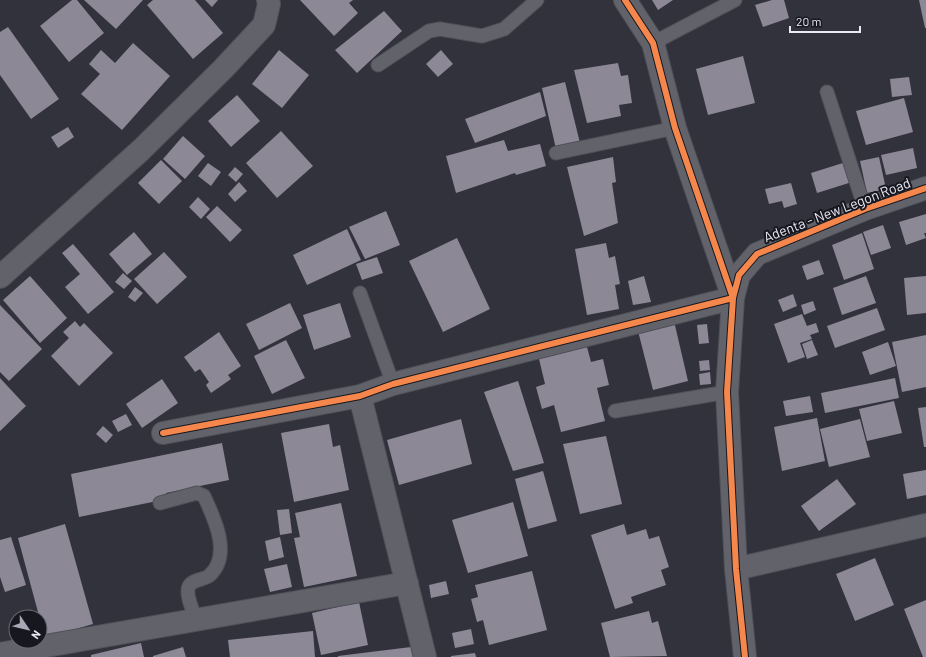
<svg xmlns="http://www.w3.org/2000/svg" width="926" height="657" viewBox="0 0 926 657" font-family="Barlow,sans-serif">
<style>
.building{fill:#8c8896}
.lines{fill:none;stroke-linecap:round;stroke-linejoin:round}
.service-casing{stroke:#505059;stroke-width:15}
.minor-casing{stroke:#505059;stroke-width:24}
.service{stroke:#62626a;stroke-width:13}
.minor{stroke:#62626a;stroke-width:22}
.cycleway-casing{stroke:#171720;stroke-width:8}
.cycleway{stroke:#f5874c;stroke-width:6}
.labels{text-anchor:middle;stroke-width:4;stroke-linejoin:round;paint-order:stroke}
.street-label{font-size:14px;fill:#e9e9f6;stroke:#171720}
</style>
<rect width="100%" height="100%" fill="#32323c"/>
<path class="building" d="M 72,0 L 77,0 L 104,33 L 69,62 L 40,26 Z
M 84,0 L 143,0 L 116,29 Z
M 153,0 L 195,0 L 223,33 L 193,59 L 147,5 Z
M 205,0 L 218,0 L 212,7 Z
M 300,0 L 353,0 L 349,3 L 358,13 L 334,36 Z
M 652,0 L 673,0 L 658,10 Z
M 772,0 L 784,0 L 789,18 L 763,27 L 755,5 Z
M 919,0 L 926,0 L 926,28 L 925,28 Z
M 384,11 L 402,31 L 357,73 L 335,50 Z
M 8,27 L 59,99 L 31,119 L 0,75 L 0,32 Z
M 133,43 L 170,76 L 122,130 L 81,94 L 100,74 L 89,64 L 101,50 L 115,63 Z
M 279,50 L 309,75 L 282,108 L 252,84 Z
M 441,50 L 453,64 L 438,77 L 426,64 Z
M 743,56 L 755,103 L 708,115 L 696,69 Z
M 618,63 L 621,76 L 628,75 L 632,103 L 619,105 L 621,116 L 587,123 L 574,70 Z
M 909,77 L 912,95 L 892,97 L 890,79 Z
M 565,82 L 580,143 L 556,149 L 542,88 Z
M 540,92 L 546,116 L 475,143 L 465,119 Z
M 237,95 L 260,121 L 231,147 L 208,121 Z
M 904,98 L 913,132 L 866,145 L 856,111 Z
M 68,127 L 74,137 L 58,148 L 51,137 Z
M 281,131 L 313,166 L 277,198 L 246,163 Z
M 183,136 L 205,156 L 185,179 L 163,159 Z
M 504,140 L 508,151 L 540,144 L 546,166 L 516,175 L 515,173 L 456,193 L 446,156 Z
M 913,148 L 917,168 L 886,175 L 881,155 Z
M 613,157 L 616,182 L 612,183 L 618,223 L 584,236 L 567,167 Z
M 879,157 L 886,189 L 867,193 L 860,161 Z
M 161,160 L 182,181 L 159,204 L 138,183 Z
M 846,162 L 852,182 L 817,193 L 811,173 Z
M 208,163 L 221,172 L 211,186 L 198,176 Z
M 235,167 L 243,174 L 236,182 L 228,175 Z
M 239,182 L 247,191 L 235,202 L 228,194 Z
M 791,183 L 797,204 L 784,208 L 782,201 L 769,204 L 765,189 Z
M 198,197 L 210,209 L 201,219 L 189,207 Z
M 217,206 L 242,230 L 230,242 L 206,217 Z
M 386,211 L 400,245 L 365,259 L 349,227 Z
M 926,214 L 926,233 L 924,233 L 926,238 L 906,245 L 899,222 Z
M 883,225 L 891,248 L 871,255 L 863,232 Z
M 347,229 L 361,260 L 307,285 L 293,255 Z
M 134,232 L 152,254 L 127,275 L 109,254 Z
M 862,233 L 874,269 L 844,280 L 832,245 Z
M 457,238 L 490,309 L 443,332 L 409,261 Z
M 606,243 L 609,258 L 615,256 L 620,284 L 615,285 L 619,309 L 587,315 L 575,249 Z
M 73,244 L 114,292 L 88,314 L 65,287 L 80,274 L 62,253 Z
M 164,252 L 187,277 L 157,304 L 134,279 Z
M 377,257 L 383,273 L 362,280 L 356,264 Z
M 819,260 L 824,274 L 807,280 L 802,266 Z
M 123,273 L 132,281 L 124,289 L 115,282 Z
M 30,276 L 67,318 L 40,343 L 3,300 Z
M 644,276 L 651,302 L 633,305 L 628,281 Z
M 866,276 L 876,303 L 842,315 L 833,288 Z
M 926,276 L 926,313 L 907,315 L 904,278 Z
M 135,287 L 143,293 L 135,302 L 128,297 Z
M 793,294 L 797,306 L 783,312 L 778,300 Z
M 813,301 L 816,310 L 804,315 L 801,305 Z
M 290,303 L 302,328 L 259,350 L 246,324 Z
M 340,303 L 351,337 L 314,350 L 303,315 Z
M 0,305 L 42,349 L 9,381 L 0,372 Z
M 877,308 L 885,330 L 835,348 L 827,326 Z
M 802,314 L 807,326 L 816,323 L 819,332 L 810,335 L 812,339 L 800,343 L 805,357 L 788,363 L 774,324 Z
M 75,321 L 80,327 L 84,323 L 113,353 L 79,386 L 51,356 L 69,338 L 63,332 Z
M 674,321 L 688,381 L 653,390 L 638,331 Z
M 707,324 L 709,343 L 699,344 L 697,325 Z
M 219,332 L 241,366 L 228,375 L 231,379 L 211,393 L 206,385 L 209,382 L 200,369 L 195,372 L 184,357 Z
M 926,335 L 926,387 L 902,392 L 892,342 Z
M 286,340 L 305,378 L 272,394 L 254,356 Z
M 812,340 L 818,355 L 807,359 L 802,344 Z
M 888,342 L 896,366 L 870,375 L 862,352 Z
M 587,347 L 591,362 L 603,359 L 609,385 L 597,388 L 605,421 L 561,432 L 554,405 L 542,409 L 536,387 L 545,384 L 539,359 Z
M 709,360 L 710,370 L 700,371 L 699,361 Z
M 710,372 L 711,384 L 700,385 L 699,374 Z
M 0,378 L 26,406 L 0,431 Z
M 895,378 L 899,398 L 825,413 L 821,393 Z
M 162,379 L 178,403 L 142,428 L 126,404 Z
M 518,381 L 544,463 L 513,471 L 484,392 Z
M 810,396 L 813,412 L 786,416 L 783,401 Z
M 894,401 L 902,433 L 867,441 L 859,409 Z
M 926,407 L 926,447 L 924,447 L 918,408 Z
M 126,414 L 132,425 L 118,432 L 112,421 Z
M 817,418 L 825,461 L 782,471 L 774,427 Z
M 461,419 L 472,464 L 399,485 L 387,440 Z
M 860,419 L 870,457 L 829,467 L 820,429 Z
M 329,424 L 333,447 L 340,445 L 349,490 L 294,502 L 281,433 Z
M 103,426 L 113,435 L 106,443 L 96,434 Z
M 606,436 L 622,504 L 580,514 L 563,444 Z
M 222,443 L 229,480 L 166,493 L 167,499 L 79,517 L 71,474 Z
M 926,470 L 926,495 L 907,499 L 903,474 Z
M 543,471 L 557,521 L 528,529 L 515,479 Z
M 837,479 L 856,504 L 819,531 L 801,506 Z
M 513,502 L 528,556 L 468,573 L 452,520 Z
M 341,503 L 357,576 L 304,587 L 294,538 L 300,537 L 295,513 Z
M 289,509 L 292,533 L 280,535 L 277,510 Z
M 65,524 L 93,624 L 45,638 L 18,538 Z
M 624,524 L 627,535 L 646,529 L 649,539 L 659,536 L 669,567 L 661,570 L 666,585 L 631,597 L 633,603 L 615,609 L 591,535 Z
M 11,537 L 26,585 L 5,592 L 0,577 L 0,540 Z
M 280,537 L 284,557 L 269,561 L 265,541 Z
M 875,558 L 894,605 L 855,621 L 836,574 Z
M 287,564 L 292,587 L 270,592 L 264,569 Z
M 532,571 L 547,630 L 489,645 L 483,620 L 477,622 L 471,599 L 478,597 L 475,585 Z
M 446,581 L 449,594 L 431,598 L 429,585 Z
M 926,600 L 926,657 L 923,657 L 904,609 Z
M 359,602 L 368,645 L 321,655 L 312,613 Z
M 649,611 L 652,623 L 658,621 L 667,656 L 610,657 L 601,623 Z
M 471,629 L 474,644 L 455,648 L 452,633 Z
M 313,631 L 315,657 L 230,657 L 228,640 Z
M 141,643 L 144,657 L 91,657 L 91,655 Z
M 183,647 L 186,657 L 153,657 L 153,656 Z
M 411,647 L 413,657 L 338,657 L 338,656 Z
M 475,653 L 476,657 L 451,657 L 451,656 Z"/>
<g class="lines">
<defs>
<path id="service" d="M 653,43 L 735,0
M 378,65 L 429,31 L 440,29 L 482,36 L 504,29 L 537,0
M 827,92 L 865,209
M 556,153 L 675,128
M 360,293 L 393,384
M 615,411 L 727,392
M 160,503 L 197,493 L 204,496 C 214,518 232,554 210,575 C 205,580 193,579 189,586 C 185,594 193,611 196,619"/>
<path id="minor" d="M 0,277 L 141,150 L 223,69 L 264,25 L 269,4 L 268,0
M 360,396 L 425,657
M 163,433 L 360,396 L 393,384 L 733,298 L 675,128 L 653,43 L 625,0
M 736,569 L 926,525
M 0,654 L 407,583
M 745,657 L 736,569 L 727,392 L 733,298 L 739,275 L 757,254 L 865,209 L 926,188"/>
</defs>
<use href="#service" class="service-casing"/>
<use href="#minor" class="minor-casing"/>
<use href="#service" class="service"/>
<use href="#minor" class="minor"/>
<defs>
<path id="cycleway" d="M 163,433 L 360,396 L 393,384 L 733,298 L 675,128 L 653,43 L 625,0
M 745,657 L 736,569 L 727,392 L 733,298 L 739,275 L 757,254 L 865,209 L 926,188"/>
</defs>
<use href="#cycleway" class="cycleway-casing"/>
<use href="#cycleway" class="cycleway"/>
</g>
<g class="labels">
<g class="street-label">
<text transform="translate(837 210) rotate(-21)" y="5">Adenta - New Legon Road</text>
</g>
</g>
<g transform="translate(28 629) rotate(125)"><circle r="19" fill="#171720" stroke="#6b6b76"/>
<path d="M0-3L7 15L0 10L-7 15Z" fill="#a9a9b5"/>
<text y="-6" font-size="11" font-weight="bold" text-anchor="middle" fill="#e9e9f6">N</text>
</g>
<path d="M790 26v6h70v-6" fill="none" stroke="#e9e9f6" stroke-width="2"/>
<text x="796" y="26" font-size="12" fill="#e9e9f6" stroke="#171720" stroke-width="3" paint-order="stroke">20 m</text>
</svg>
